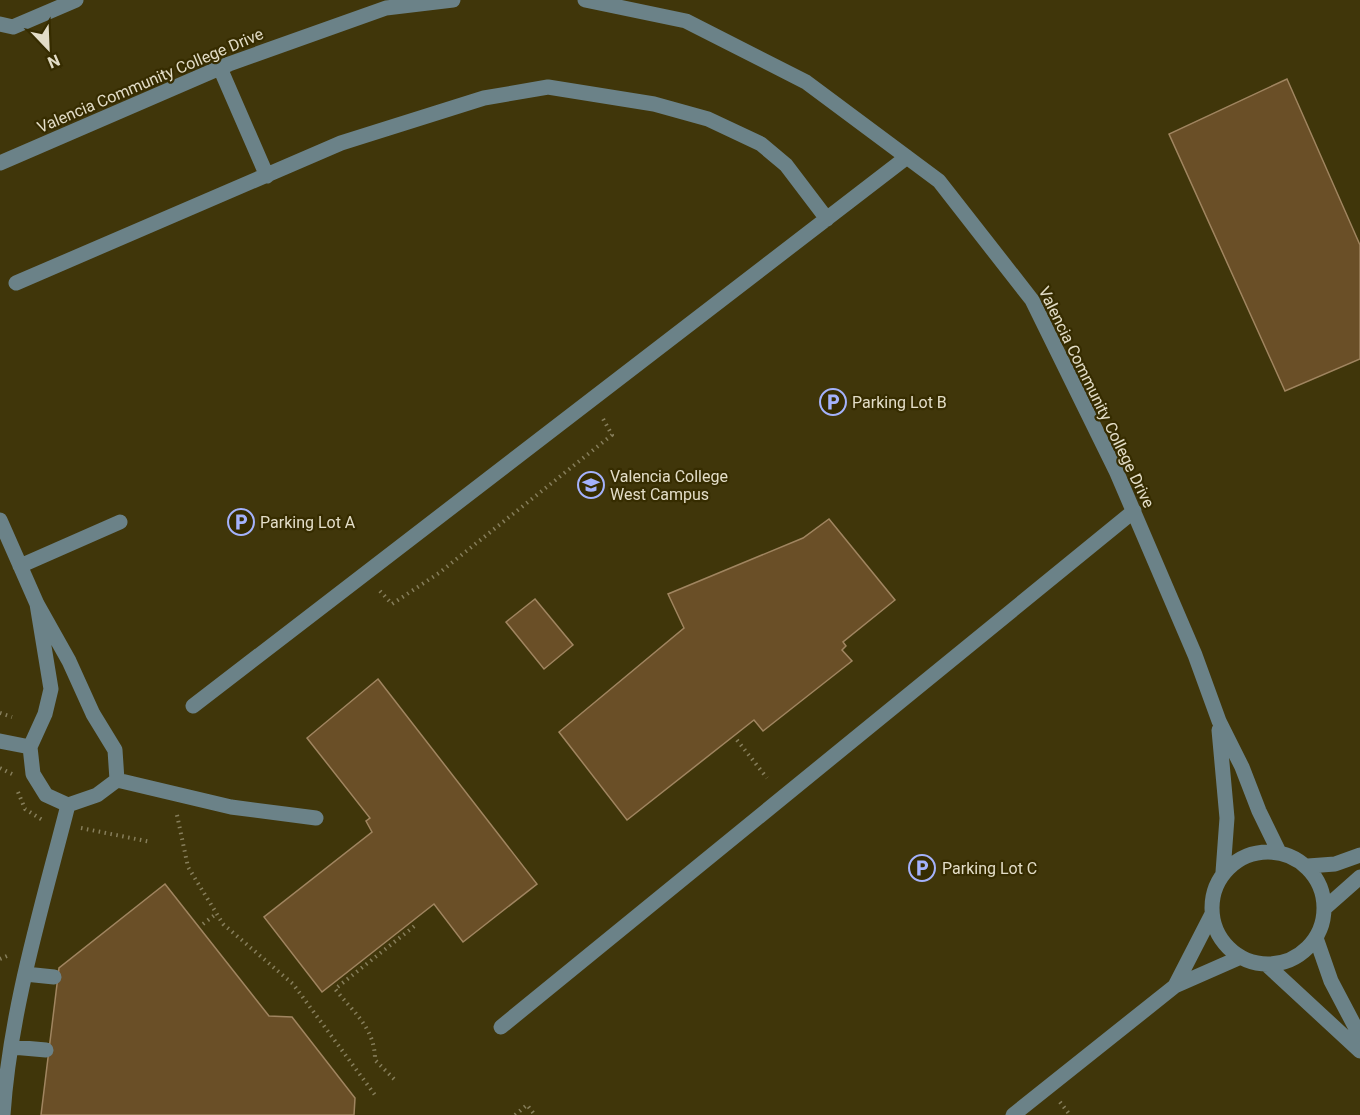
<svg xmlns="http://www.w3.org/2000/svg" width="1360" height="1115" viewBox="0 0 1360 1115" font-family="Roboto,sans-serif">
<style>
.building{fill:#6a4f27;stroke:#a08560;stroke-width:1.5}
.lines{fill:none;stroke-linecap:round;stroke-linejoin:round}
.path{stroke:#867e5b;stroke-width:4;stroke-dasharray:1.5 4.5;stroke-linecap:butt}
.minor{stroke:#6b8288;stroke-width:15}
.labels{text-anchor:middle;stroke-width:4.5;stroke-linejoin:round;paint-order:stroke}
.street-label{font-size:16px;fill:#e3ddc7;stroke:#362c00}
.poi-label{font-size:16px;fill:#e3ddc7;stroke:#362c00;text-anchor:start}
</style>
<rect width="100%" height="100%" fill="#40360a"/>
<path class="building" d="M 1287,79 L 1360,245 L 1360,359 L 1285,391 L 1169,134 Z
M 829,519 L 895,600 L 843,642 L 846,646 L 842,650 L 852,661 L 763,731 L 754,720 L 627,820 L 559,732 L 684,628 L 668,594 L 803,538 Z
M 535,599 L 573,645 L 544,669 L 506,622 Z
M 378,679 L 537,884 L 463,942 L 434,904 L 322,992 L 264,917 L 372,832 L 366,821 L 370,818 L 307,738 Z
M 165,884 L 269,1016 L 292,1017 L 355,1098 L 354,1115 L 41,1115 L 59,968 Z"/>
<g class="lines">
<path class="path" d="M 380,591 L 392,604 L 439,573 L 612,435 L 602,417
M 0,713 L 12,717
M 737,740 L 767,778
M 0,768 L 12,774
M 18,792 L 25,809 L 44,821
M 177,815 L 188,867 L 223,924 L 293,984 L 375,1095
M 81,828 L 151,842
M 203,924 L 216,914
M 0,959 L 9,955
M 394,1079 L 375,1060 C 375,1028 354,1013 335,989 L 417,924
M 1060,1102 L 1070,1115
M 515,1115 L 527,1105 L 535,1115"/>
<path class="minor" d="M 585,0 L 686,21 L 806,82 L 939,181 L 1032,300 L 1117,473 L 1195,655 L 1219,721 L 1242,767 L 1259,811 L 1279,852
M 0,24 L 13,27 L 76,0
M 220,68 L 267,176
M 0,163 L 229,64 L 386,8 L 453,0
M 16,283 L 341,143 L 484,98 L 548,87 L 654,104 L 708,119 L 761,144 L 786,165 L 827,219
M 0,520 L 37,604 L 69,661 L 93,714 L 115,750 L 117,780 L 97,795 L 68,805 L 46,795 L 33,774 L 30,747 L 45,714 L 51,689 L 37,604
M 20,566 L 120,522
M 193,706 L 907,157
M 1219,730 L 1227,818 L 1223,872
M 0,741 L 30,747
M 117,780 L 231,807 L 316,818
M1212 908a56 56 0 1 1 112 0a56 56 0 1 1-112 0Z
M 1308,866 L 1335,864 L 1360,855
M 1325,908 L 1360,877
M 1316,938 L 1331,981 L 1360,1036
M 1267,965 L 1360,1051
M 25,974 L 54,977
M 1175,986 L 1212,914
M 501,1027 L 1134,511
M 12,1047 L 46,1050
M 3,1115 C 10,1010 42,907 68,805
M 1013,1115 L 1175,986 L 1241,957"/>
</g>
<defs>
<symbol id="parking-ring" viewBox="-11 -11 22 22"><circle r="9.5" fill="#362c00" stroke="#a4b2fc" stroke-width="1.5"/><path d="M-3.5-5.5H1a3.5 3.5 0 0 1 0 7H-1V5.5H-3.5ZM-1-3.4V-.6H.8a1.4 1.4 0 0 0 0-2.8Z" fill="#a4b2fc"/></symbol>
<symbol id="university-ring" viewBox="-11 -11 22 22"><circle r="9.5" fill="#362c00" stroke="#a4b2fc" stroke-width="1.5"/><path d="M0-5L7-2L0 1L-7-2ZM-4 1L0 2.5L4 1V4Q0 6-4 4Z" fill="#a4b2fc"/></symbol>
</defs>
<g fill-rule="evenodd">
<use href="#parking-ring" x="818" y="387" width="30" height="30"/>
<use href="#university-ring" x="576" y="470" width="30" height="30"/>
<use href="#parking-ring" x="226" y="507" width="30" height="30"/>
<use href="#parking-ring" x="907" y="853" width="30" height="30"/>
</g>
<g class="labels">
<g class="street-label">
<text transform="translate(150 80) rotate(-23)" y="6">Valencia Community College Drive</text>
<text transform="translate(1097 397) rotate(64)" y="6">Valencia Community College Drive</text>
</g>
<g class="poi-label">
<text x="852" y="408">Parking Lot B</text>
<text x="610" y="482">Valencia College<tspan x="610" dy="18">West Campus</tspan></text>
<text x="260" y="528">Parking Lot A</text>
<text x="942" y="874">Parking Lot C</text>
</g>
</g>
<g transform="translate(48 48) rotate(157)" stroke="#362c00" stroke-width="4.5" paint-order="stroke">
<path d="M0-4.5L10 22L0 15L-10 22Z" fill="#e3ddc7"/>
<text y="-9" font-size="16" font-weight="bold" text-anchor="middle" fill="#e3ddc7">N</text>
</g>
</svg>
